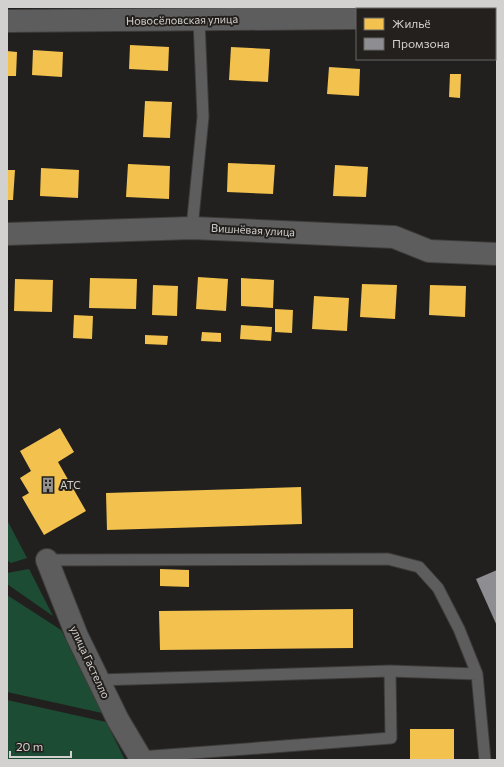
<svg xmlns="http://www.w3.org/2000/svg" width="504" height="767" viewBox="0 0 504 767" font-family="Commissioner,sans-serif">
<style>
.green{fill:#1c4d34}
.homes{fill:#f2c14e}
.industry{fill:#8d8d92}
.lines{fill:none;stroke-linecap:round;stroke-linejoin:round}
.lane-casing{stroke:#3d3c3b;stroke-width:13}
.street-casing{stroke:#3d3c3b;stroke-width:24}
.lane{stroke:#5e5d5d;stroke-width:11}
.street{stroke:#5e5d5d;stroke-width:22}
.labels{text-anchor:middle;stroke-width:4;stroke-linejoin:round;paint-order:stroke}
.street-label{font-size:11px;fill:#d3d1cf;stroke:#23201d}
.poi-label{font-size:11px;fill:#d3d1cf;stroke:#23201d;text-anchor:start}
</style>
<rect width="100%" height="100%" fill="#22201e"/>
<path class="green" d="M 7,520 L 27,558 L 11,563 L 7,560 Z
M 29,569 L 53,616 L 7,584 L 7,573 Z
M 7,595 L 61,630 L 102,713 L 7,692 Z
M 7,700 L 106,722 L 125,760 L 7,760 Z"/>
<path class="homes" d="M 495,26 L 497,26 L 497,56 L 495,55 Z
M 130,45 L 169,47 L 168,71 L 129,69 Z
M 231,47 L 270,49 L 268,82 L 229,80 Z
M 33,50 L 63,52 L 62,77 L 32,75 Z
M 7,51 L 17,52 L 16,76 L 7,76 Z
M 329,67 L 360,69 L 359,96 L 327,94 Z
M 450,74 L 461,74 L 460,98 L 449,97 Z
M 145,101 L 172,102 L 170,138 L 143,137 Z
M 228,163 L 275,165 L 273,194 L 227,192 Z
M 128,164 L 170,166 L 169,199 L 126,197 Z
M 335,165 L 368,167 L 366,197 L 333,196 Z
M 41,168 L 79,170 L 78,198 L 40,196 Z
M 7,170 L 15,170 L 13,200 L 7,200 Z
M 198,277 L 228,279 L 226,311 L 196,309 Z
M 90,278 L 137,279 L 136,309 L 89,308 Z
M 241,278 L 274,280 L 273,308 L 241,306 Z
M 15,279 L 53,280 L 52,312 L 14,311 Z
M 362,284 L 397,285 L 395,319 L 360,317 Z
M 153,285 L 178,286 L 177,316 L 152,315 Z
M 430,285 L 466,286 L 465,317 L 429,315 Z
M 314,296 L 349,298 L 347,331 L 312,329 Z
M 275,309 L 293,310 L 292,333 L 275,332 Z
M 74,315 L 93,316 L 92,339 L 73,338 Z
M 241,325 L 272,327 L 271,341 L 240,339 Z
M 202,332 L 221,333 L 221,342 L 201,341 Z
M 145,335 L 168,336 L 167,345 L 145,344 Z
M 60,428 L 74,452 L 58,462 L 86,511 L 44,535 L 22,497 L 29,493 L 20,478 L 31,471 L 20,451 Z
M 301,487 L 302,524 L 107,530 L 106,493 Z
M 160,569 L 189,570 L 189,587 L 160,586 Z
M 353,609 L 353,648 L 160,650 L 159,611 Z
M 410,729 L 454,729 L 454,760 L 410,760 Z"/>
<path class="industry" d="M 497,570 L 497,626 L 476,579 Z"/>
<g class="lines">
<defs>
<path id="lane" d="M 192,228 L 203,117 L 199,20
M 47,560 L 388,559 L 419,567 L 438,588 L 459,629 L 477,674
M 98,680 L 390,671 L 477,674 L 485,760
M 140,757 L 391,738 L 390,671"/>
<path id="street" d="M 495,14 L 497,14
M 7,21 L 357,18
M 7,234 L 192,228 L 394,237 L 429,251 L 497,254
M 47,560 L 77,636 L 118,720 L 140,757 L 140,760"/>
</defs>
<use href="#lane" class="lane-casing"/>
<use href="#street" class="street-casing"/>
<use href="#lane" class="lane"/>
<use href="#street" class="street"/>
</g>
<defs>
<symbol id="building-bare" viewBox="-9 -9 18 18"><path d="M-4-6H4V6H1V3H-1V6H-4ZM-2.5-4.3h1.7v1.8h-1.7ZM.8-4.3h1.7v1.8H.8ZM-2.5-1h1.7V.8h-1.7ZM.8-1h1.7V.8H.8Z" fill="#959391" stroke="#23201d" stroke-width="2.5" paint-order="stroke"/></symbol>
</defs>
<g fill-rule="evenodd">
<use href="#building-bare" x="37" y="474" width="22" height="22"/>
</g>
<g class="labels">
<g class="street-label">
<text transform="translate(182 20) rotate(-1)" y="4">Новосёловская улица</text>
<text transform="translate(253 230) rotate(3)" y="4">Вишнёвая улица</text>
<text transform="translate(90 662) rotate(65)" y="4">улица Гастелло</text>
</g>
<g class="poi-label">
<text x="60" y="489">АТС</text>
</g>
</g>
<rect width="504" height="767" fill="none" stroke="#d3d1cf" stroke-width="16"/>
<rect x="356" y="8" width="140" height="52" fill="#23201d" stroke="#696764"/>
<rect x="364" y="18" width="20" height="12" fill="#f2c14e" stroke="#696764"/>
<text x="392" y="28" font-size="12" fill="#d3d1cf">Жильё</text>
<rect x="364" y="38" width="20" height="12" fill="#8d8d92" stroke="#696764"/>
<text x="392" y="48" font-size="12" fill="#d3d1cf">Промзона</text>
<path d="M10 751v6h61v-6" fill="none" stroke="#d3d1cf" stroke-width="2"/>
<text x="16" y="751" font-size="12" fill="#d3d1cf" stroke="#23201d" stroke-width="3" paint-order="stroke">20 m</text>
</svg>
